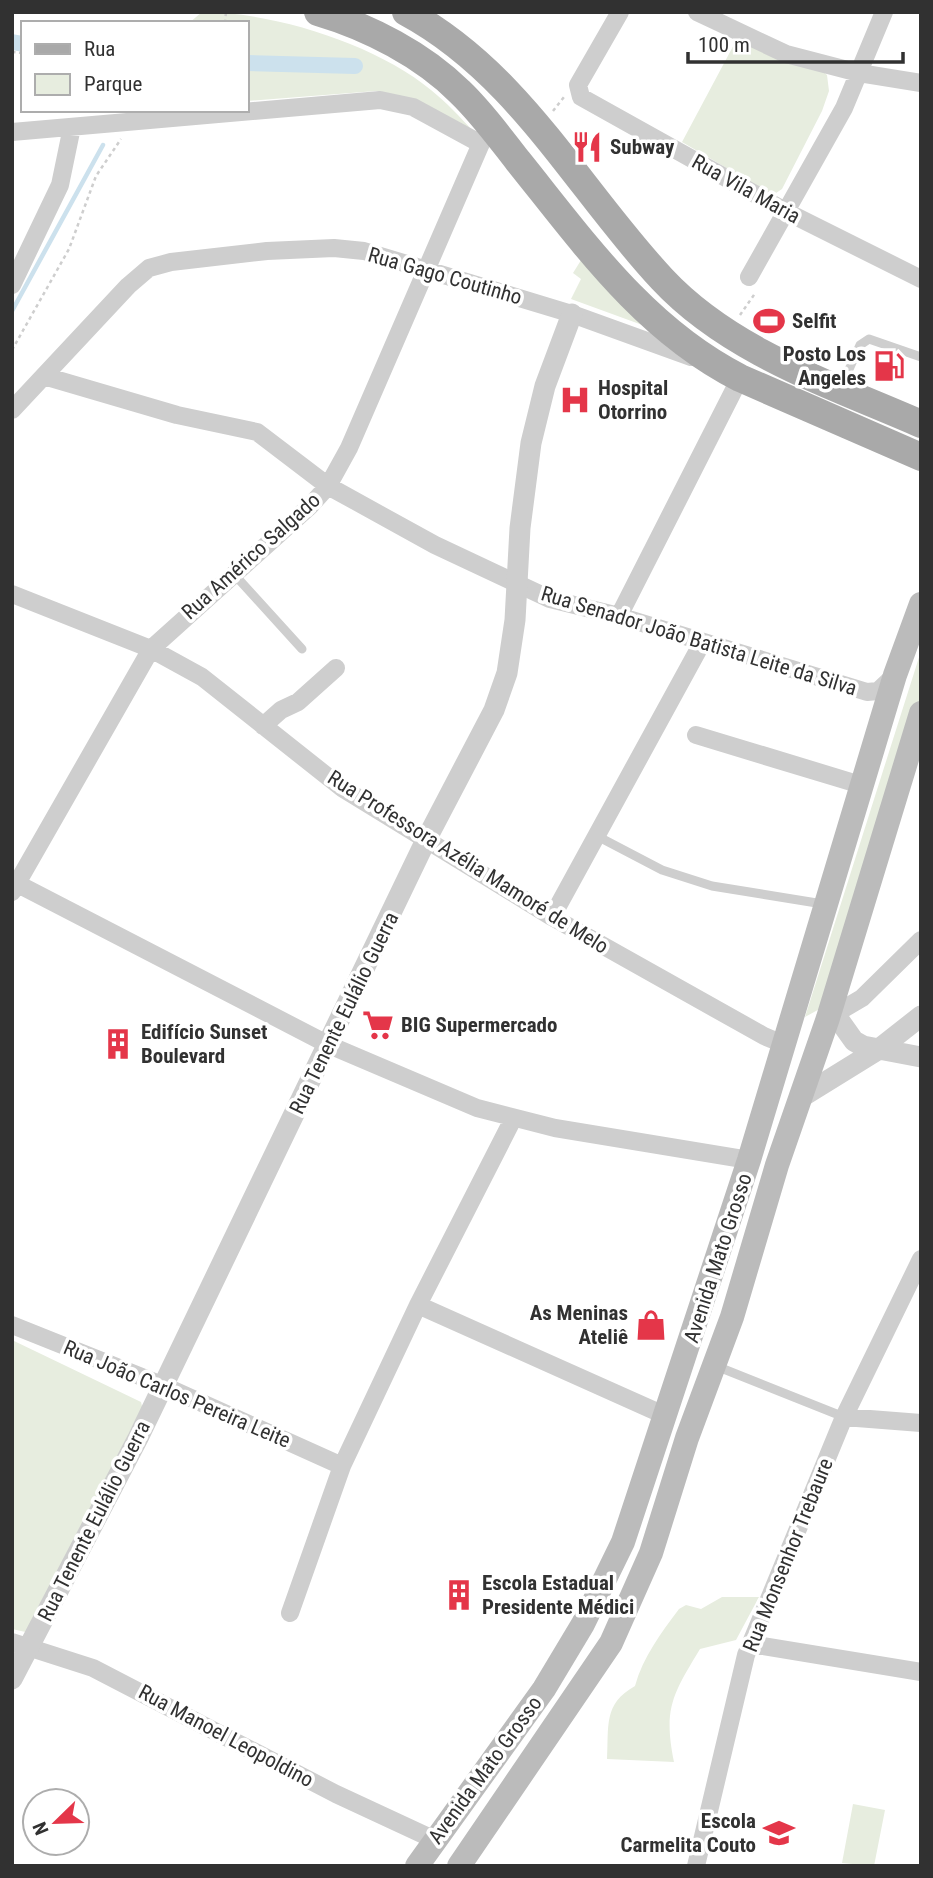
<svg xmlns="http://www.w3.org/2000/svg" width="933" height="1878" viewBox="0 0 933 1878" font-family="'Roboto Condensed',sans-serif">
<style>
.green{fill:#e7eddf}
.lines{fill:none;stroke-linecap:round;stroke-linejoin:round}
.stream{stroke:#cce1ed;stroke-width:4.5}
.canal{stroke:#cce1ed;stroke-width:16}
.path{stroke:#cecece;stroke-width:2.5;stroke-dasharray:3.5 3.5;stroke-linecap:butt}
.service{stroke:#cecece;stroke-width:9}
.minor{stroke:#cecece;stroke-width:18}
.tertiary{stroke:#cecece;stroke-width:21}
.secondary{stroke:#bbb;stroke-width:24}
.primary{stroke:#a9a9a9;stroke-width:28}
.labels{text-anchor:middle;stroke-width:7;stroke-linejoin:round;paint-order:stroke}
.poi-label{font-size:21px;font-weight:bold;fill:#313131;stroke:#fff;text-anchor:start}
.street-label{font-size:21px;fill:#313131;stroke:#fff}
</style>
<rect width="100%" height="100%" fill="#fff"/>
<path class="green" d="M 202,12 C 273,12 376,44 431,90 C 446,102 460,117 473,131 L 415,100 L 376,91 L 247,101 L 247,23 L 189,23 Z
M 738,37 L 815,64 L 827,75 L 829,91 L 822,111 L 782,189 L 773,195 L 682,142 Z
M 583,257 L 645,326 L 571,299 L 581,279 L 573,273 Z
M 921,651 L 921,699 L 825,1006 L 805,1017 Z
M 12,1340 L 141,1402 L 145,1419 L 30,1633 L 12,1629 Z
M 722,1597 L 759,1597 L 736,1640 L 700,1649 C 673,1694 663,1708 674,1762 L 607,1759 C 609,1726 603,1704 635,1686 C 643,1657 661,1633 679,1609 L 686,1605 L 701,1609 Z
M 853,1804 L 885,1810 L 874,1866 L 842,1863 Z"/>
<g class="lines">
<path class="stream" d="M 12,311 L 103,145"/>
<path class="canal" d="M 12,42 L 23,44
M 247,63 L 355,66"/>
<path class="path" d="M 225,23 L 226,12
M 12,52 L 23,53
M 553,111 L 564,97
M 740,315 L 756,292
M 12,350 L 69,249 L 96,176 L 121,139"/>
<path class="service" d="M 841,387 L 860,345 L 869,339 L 921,357
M 233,573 L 302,649
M 597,836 L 662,870 L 712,886 L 823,904
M 716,1366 L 844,1417"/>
<path class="minor" d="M 620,12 L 578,85 L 581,97 L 787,212 L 921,279
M 697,12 L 786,54 L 859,73 L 921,83
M 12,132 L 380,100 L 413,107 L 481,144
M 749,277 L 844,108 L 884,12
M 12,285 L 60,185 L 72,127
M 44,376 L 177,415 L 257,432 L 328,486 L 435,545 L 550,599 L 619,616 L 867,692 L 878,691 L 895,675
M 12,410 L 128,286 L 149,268 L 171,262 L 267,251 L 334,248 L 364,251 L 572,314 L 691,357
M 12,594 L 151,649 L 202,677 L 342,788 L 552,917 L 764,1036 L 783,1044
M 619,616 L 740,378
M 263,726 L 281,710 L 298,702 L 336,668
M 696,735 L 861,785
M 12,881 L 329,1045 L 477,1108 L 555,1128 L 749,1160
M 12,892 L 151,649 L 310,506 L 328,486 L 349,448 L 489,125
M 552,917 L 702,643
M 828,1018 L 862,998 L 921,940
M 418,1305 L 664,1415
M 12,1325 L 162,1385 L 342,1466
M 844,1417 L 921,1423
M 290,1613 L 342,1466 L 418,1305 L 513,1119
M 12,1642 L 93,1668 L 336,1794 L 435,1840
M 751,1644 L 921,1672
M 696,1866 L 746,1655 L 844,1417 L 921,1259"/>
<path class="tertiary" d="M 828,1018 L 839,1020 L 854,1041 L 863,1046 L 921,1057
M 803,1096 L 879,1049 L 921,1016
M 12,1679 L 138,1438 L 426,840 L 494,710 L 507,673 L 515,620 L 520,528 L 531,443 L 545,386 L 572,314"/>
<path class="secondary" d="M 417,1866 L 544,1689 L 583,1624 L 623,1542 L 749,1160 L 895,675 L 921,604
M 459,1866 L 611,1643 L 651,1553 L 687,1438 L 732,1317 L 777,1165 L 828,1018 L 921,713"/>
<path class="primary" d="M 318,12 C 369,27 423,55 460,92 C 482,113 500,138 518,161 C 584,243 644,329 740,378 L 921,457
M 406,12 C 519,73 577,188 662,279 C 730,352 832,385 921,424"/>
</g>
<defs>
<symbol id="restaurant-bare" viewBox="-9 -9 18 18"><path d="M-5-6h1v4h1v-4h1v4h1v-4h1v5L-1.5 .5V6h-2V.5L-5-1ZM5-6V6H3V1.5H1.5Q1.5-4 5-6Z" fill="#e43649" stroke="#fff" stroke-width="2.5" paint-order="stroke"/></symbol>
<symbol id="stadium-bare" viewBox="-9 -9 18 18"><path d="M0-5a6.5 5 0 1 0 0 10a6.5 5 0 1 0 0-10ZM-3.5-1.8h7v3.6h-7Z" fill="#e43649" stroke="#fff" stroke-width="2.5" paint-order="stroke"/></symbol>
<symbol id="fuel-bare" viewBox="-9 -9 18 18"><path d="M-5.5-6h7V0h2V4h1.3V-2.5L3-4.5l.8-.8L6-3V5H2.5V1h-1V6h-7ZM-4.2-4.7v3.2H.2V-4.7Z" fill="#e43649" stroke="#fff" stroke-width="2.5" paint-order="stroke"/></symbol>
<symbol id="hospital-bare" viewBox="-9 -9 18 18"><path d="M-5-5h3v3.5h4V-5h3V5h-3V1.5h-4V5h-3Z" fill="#e43649" stroke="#fff" stroke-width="2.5" paint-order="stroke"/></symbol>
<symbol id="supermarket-bare" viewBox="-9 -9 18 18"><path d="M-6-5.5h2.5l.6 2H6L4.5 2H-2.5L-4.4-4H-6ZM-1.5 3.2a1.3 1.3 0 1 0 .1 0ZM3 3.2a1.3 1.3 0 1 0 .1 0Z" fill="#e43649" stroke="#fff" stroke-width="2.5" paint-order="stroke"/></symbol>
<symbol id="building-bare" viewBox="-9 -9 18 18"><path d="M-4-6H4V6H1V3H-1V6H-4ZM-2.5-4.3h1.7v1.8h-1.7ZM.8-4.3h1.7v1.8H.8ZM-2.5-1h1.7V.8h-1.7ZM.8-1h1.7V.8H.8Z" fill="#e43649" stroke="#fff" stroke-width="2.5" paint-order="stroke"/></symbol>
<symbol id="shop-bare" viewBox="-9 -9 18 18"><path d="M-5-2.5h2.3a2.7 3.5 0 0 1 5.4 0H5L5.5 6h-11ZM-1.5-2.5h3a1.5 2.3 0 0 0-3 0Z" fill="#e43649" stroke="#fff" stroke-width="2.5" paint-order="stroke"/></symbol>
<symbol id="school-bare" viewBox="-9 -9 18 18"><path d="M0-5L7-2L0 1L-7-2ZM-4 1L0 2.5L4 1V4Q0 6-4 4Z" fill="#e43649" stroke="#fff" stroke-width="2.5" paint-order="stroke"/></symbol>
</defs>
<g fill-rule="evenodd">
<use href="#restaurant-bare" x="565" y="125" width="44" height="44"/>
<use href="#stadium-bare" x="747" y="299" width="44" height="44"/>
<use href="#fuel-bare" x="867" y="344" width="44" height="44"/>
<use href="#hospital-bare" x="553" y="378" width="44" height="44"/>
<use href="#supermarket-bare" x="356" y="1003" width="44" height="44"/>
<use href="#building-bare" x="96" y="1022" width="44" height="44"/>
<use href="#shop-bare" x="629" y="1303" width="44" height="44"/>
<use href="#building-bare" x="437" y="1573" width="44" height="44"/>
<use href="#school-bare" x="757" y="1811" width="44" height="44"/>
</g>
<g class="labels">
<g class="poi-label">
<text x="610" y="154">Subway</text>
<text x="792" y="328">Selfit</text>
<text x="866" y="361" text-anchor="end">Posto Los<tspan x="866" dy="24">Angeles</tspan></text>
<text x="598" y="395">Hospital<tspan x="598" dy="24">Otorrino</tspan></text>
<text x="401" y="1032">BIG Supermercado</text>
<text x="141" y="1039">Edifício Sunset<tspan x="141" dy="24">Boulevard</tspan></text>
<text x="628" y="1320" text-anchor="end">As Meninas<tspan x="628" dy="24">Ateliê</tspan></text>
<text x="482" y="1590">Escola Estadual<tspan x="482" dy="24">Presidente Médici</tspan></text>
<text x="756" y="1828" text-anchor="end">Escola<tspan x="756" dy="24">Carmelita Couto</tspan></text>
</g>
<g class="street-label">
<text transform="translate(746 189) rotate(29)" y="7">Rua Vila Maria</text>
<text transform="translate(445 276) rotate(16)" y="7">Rua Gago Coutinho</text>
<text transform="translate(251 556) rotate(-42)" y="7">Rua Américo Salgado</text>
<text transform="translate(699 641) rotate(17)" y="7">Rua Senador João Batista Leite da Silva</text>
<text transform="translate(468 862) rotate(32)" y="7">Rua Professora Azélia Mamoré de Melo</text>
<text transform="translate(344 1013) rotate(-64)" y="7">Rua Tenente Eulálio Guerra</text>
<text transform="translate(718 1258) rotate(-72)" y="7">Avenida Mato Grosso</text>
<text transform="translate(177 1394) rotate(23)" y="7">Rua João Carlos Pereira Leite</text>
<text transform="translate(94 1521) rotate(-63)" y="7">Rua Tenente Eulálio Guerra</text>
<text transform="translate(788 1555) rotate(-68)" y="7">Rua Monsenhor Trebaure</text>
<text transform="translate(226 1736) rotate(28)" y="7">Rua Manoel Leopoldino</text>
<text transform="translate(485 1770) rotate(-54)" y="7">Avenida Mato Grosso</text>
</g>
</g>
<rect width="933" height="1878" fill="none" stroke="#313131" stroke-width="28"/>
<rect x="21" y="21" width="228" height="91" fill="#ffffff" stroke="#adadad" stroke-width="2"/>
<rect x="35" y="44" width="35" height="10" fill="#a9a9a9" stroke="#adadad" stroke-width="2"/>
<text x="84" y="56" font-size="21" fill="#313131">Rua</text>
<rect x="35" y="74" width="35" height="21" fill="#e7eddf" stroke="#adadad" stroke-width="2"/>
<text x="84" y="91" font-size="21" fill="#313131">Parque</text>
<g transform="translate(56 1822) rotate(247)"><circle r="33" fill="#ffffff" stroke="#adadad" stroke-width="2"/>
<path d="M0-5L12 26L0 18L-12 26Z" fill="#e43649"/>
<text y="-10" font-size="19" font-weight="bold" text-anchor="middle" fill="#313131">N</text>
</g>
<path d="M688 52v10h215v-10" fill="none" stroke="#313131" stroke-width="3.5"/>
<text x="698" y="52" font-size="21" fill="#313131" stroke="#ffffff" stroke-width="5" paint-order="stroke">100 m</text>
</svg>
